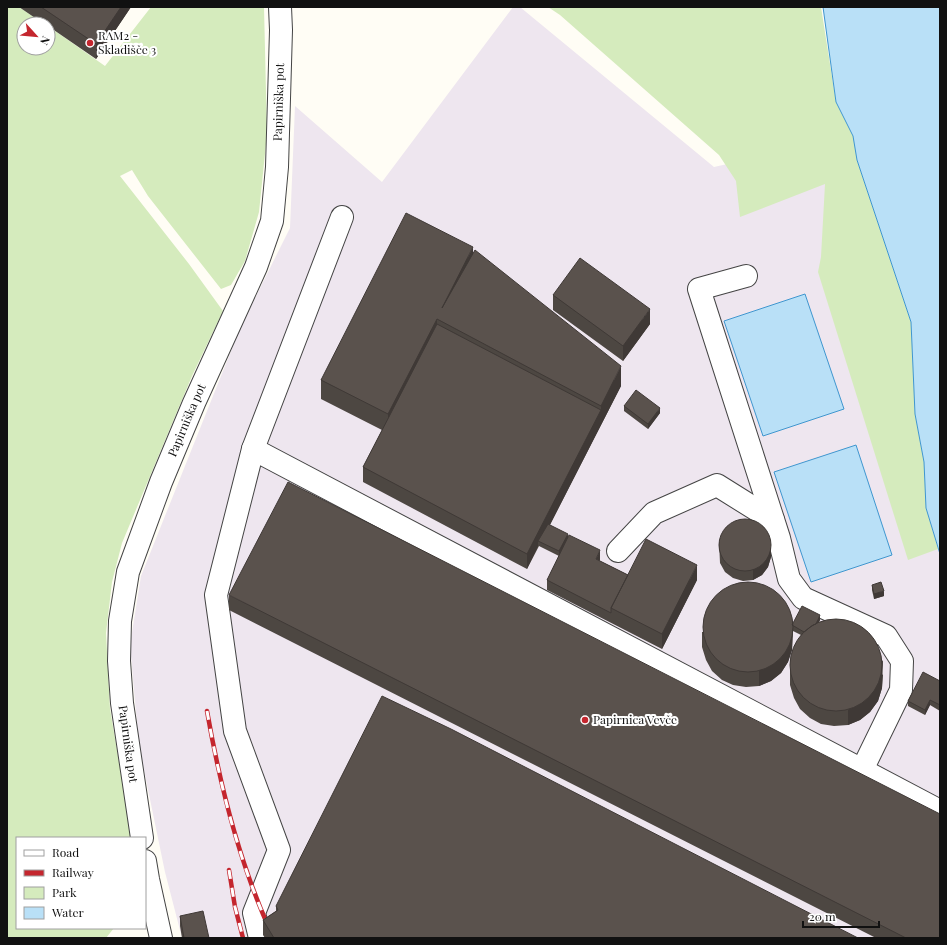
<svg xmlns="http://www.w3.org/2000/svg" width="947" height="945" viewBox="0 0 947 945" font-family="'Playfair Display',serif">
<style>
.industrial{fill:#eee6ef}
.green{fill:#d5ebbd}
.water{fill:#b9e0f7;stroke:#3f96cf}
.lines{fill:none;stroke-linecap:round;stroke-linejoin:round}
.minor-casing{stroke:#444;stroke-width:24}
.minor{stroke:#fff;stroke-width:22}
.rail-casing{stroke:#c4262e;stroke-width:4.5}
.rail{stroke:#fff;stroke-width:3;stroke-dasharray:9;stroke-linecap:butt}
.wall{fill:#4d4742}
.shaded-wall{fill:#3f3936}
.building{fill:#5a524d;stroke:#3f3936}
.poi-dot{fill:#c4262e;stroke:#fff;stroke-width:1.5}
.labels{text-anchor:middle;stroke-width:4;stroke-linejoin:round;paint-order:stroke}
.poi-label{font-size:12px;fill:#111;stroke:#fff;text-anchor:start}
.street-label{font-size:12px;fill:#111;stroke:#fff}
</style>
<rect width="100%" height="100%" fill="#fffdf5"/>
<path class="industrial" d="M 513,7 L 520,7 L 714,167 L 853,136 L 938,549 L 940,554 L 940,938 L 182,938 L 165,872 L 139,746 L 130,645 L 141,576 L 241,326 L 290,228 L 295,106 L 382,182 Z"/>
<path class="green" d="M 7,7 L 19,7 L 44,24 L 24,24 L 24,48 L 48,48 L 48,26 L 105,66 L 151,7 L 264,7 L 267,134 L 259,212 L 245,261 L 231,285 L 221,289 L 148,196 L 132,170 L 120,176 L 189,264 L 223,311 L 192,376 L 122,543 L 112,582 L 106,633 L 110,709 L 132,838 L 17,838 L 17,928 L 114,928 L 106,938 L 7,938 Z
M 548,7 L 821,7 L 836,102 L 853,136 L 857,160 L 911,322 L 915,414 L 924,462 L 926,508 L 938,549 L 908,560 L 818,272 L 821,257 L 825,184 L 740,217 L 736,181 L 719,155 L 560,15 Z"/>
<path class="water" d="M 823,7 L 940,7 L 940,554 L 926,508 L 924,462 L 915,414 L 911,322 L 857,160 L 853,136 L 836,102 Z
M 805,294 L 844,409 L 763,436 L 724,321 Z
M 856,445 L 892,555 L 811,582 L 774,472 Z"/>
<g class="lines">
<defs>
<g id="minor">
<path d="M 746,276 L 699,289 L 779,538 L 789,579 L 803,598 L 886,636 L 902,661 L 901,690 L 862,770"/>
<path d="M 253,449 L 940,811"/>
<path d="M 618,551 L 654,513 L 717,485 L 773,520"/>
<path id="s1" d="M 142,838 L 122,703 L 119,661 L 120,621 L 128,572 L 161,482 L 194,403 L 256,267 L 272,221 L 277,167 L 281,30 L 280,7"/>
<path d="M 145,861 L 148,879 L 161,938"/>
<path d="M 260,938 L 254,913 L 279,850 L 235,731 L 216,595 L 253,449 L 342,217"/>
</g>
</defs>
<use href="#minor" class="minor-casing"/>
<use href="#minor" class="minor"/>
<defs>
<path id="rail" d="M 207,711 C 220,785 238,859 269,928
M 229,870 L 235,907 L 243,938"/>
</defs>
<use href="#rail" class="rail-casing"/>
<use href="#rail" class="rail"/>
</g>
<path class="wall" d="M 19,7 L 131,7 L 96,59 L 48,26 L 48,24 L 44,24 Z
M 473,253 L 621,386 L 550,525 L 568,537 L 600,561 L 628,575 L 697,580 L 662,649 L 547,590 L 547,580 L 559,556 L 539,546 L 527,569 L 363,482 L 363,467 L 382,430 L 321,399 L 321,380 Z
M 553,295 L 650,324 L 623,361 L 553,310 Z
M 624,406 L 660,413 L 648,429 L 624,411 Z
M 719,542 L 771,557 L 768,567 L 762,575 L 753,580 L 743,581 L 733,578 L 725,572 L 720,563 Z
M 872,585 L 884,596 L 874,599 L 872,590 Z
M 229,595 L 940,938 L 876,938 L 229,610 Z
M 820,620 L 819,622 L 883,675 L 882,688 L 878,701 L 870,712 L 860,720 L 848,725 L 834,726 L 821,724 L 810,718 L 800,709 L 794,698 L 790,685 L 790,670 L 801,635 L 793,631 L 792,650 L 788,662 L 781,673 L 771,681 L 759,686 L 746,687 L 733,685 L 722,680 L 712,671 L 706,660 L 702,647 L 702,632 L 793,625 Z
M 940,681 L 940,711 L 930,705 L 925,715 L 908,706 L 908,701 Z
M 276,906 L 858,938 L 265,938 L 263,935 L 263,920 L 276,911 Z
M 180,916 L 209,938 L 182,938 L 180,926 Z"/>
<path class="shaded-wall" d="M 121,7 L 131,7 L 96,59 L 96,44 Z
M 473,247 L 473,267 L 442,308 Z
M 650,309 L 650,324 L 623,361 L 623,346 Z
M 437,319 L 437,338 L 388,434 L 388,414 Z
M 621,366 L 621,386 L 541,542 L 538,541 L 538,546 L 527,569 L 527,554 L 601,410 L 601,406 Z
M 660,408 L 660,413 L 648,429 L 648,424 Z
M 568,534 L 568,539 L 559,557 L 559,551 Z
M 771,547 L 771,557 L 768,567 L 762,575 L 753,580 L 753,569 Z
M 600,550 L 600,561 L 596,559 Z
M 697,565 L 697,580 L 662,649 L 662,634 Z
M 884,591 L 884,596 L 874,599 L 874,594 Z
M 820,615 L 820,620 L 810,640 L 810,635 Z
M 793,622 L 792,650 L 788,662 L 781,673 L 771,681 L 759,686 L 759,671 Z
M 883,660 L 882,688 L 878,701 L 870,712 L 860,720 L 848,725 L 848,710 Z
M 930,700 L 930,705 L 925,715 L 925,710 Z"/>
<path class="building" d="M 41,7 L 121,7 L 96,44 Z
M 406,213 L 473,247 L 442,308 L 475,250 L 621,366 L 601,406 L 437,319 L 388,414 L 321,380 Z
M 580,258 L 650,309 L 623,346 L 553,295 Z
M 437,324 L 601,410 L 527,554 L 363,467 Z
M 636,390 L 660,408 L 648,424 L 624,406 Z
M 288,482 L 940,814 L 940,938 L 906,938 L 229,595 Z
M719 545a26 26 0 1 1 52 0a26 26 0 1 1-52 0Z
M 548,524 L 568,534 L 559,551 L 538,541 Z
M 569,535 L 600,550 L 596,559 L 628,575 L 611,608 L 611,613 L 547,580 Z
M 646,539 L 697,565 L 662,634 L 611,608 Z
M703 627a45 45 0 1 1 90 0a45 45 0 1 1-90 0Z
M 881,582 L 884,591 L 874,594 L 872,585 Z
M 802,606 L 820,615 L 816,624 L 813,625 L 804,632 L 792,625 Z
M790 665a46 46 0 1 1 92 0a46 46 0 1 1-92 0Z
M 923,672 L 940,681 L 940,705 L 930,700 L 925,710 L 908,701 Z
M 382,696 L 451,729 L 858,938 L 274,938 L 263,920 L 278,910 L 276,906 Z
M 203,911 L 209,938 L 184,938 L 180,916 Z"/>
<g class="poi-dot">
<circle cx="90" cy="43" r="4"/>
<circle cx="585" cy="720" r="4"/>
</g>
<g class="labels">
<g class="poi-label">
<text x="98" y="40">RAM2 -<tspan x="98" dy="14">Skladišče 3</tspan></text>
<text x="593" y="724">Papirnica Vevče</text>
</g>
<g class="street-label">
<text dy="4" stroke="none"><textPath href="#s1" startOffset="767">Papirniška pot</textPath></text>
<text dy="4" stroke="none"><textPath href="#s1" startOffset="431">Papirniška pot</textPath></text>
<text transform="translate(128 744) rotate(82)" y="4">Papirniška pot</text>
</g>
</g>
<rect width="947" height="945" fill="none" stroke="#111111" stroke-width="16"/>
<rect x="16" y="837" width="130" height="92" fill="#ffffff" stroke="#a0a0a0"/>
<rect x="24" y="850" width="20" height="6" fill="#ffffff" stroke="#a0a0a0"/>
<text x="52" y="857" font-size="12" fill="#111111">Road</text>
<rect x="24" y="870" width="20" height="6" fill="#c4262e" stroke="#a0a0a0"/>
<text x="52" y="877" font-size="12" fill="#111111">Railway</text>
<rect x="24" y="887" width="20" height="12" fill="#d5ebbd" stroke="#a0a0a0"/>
<text x="52" y="897" font-size="12" fill="#111111">Park</text>
<rect x="24" y="907" width="20" height="12" fill="#b9e0f7" stroke="#a0a0a0"/>
<text x="52" y="917" font-size="12" fill="#111111">Water</text>
<g transform="translate(36 36) rotate(117)"><circle r="19" fill="#ffffff" stroke="#a0a0a0"/>
<path d="M0-3L7 15L0 10L-7 15Z" fill="#c4262e"/>
<text y="-6" font-size="11" font-weight="bold" text-anchor="middle" fill="#111111">N</text>
</g>
<path d="M803 921v6h76v-6" fill="none" stroke="#111111" stroke-width="2"/>
<text x="809" y="921" font-size="12" fill="#111111" stroke="#ffffff" stroke-width="3" paint-order="stroke">20 m</text>
</svg>
